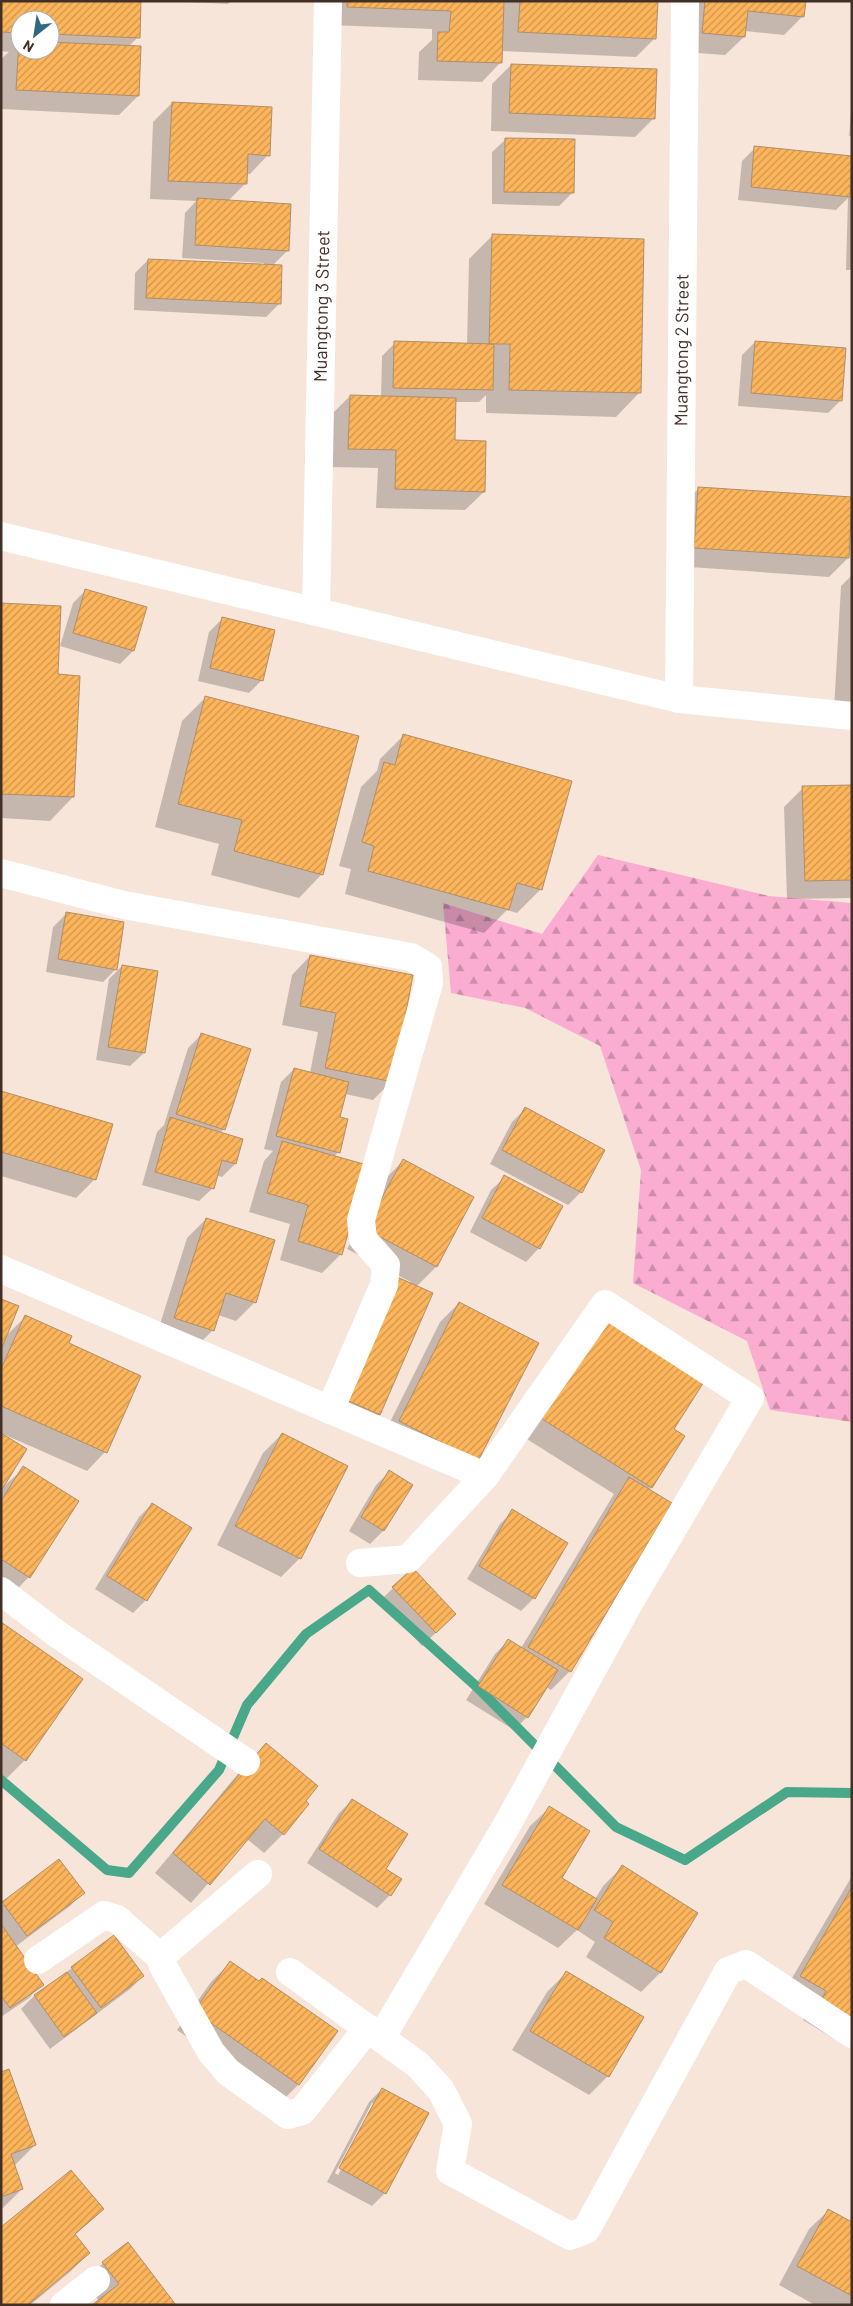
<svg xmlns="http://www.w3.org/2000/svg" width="853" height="2306" viewBox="0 0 853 2306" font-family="Barlow,sans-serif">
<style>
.forest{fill:url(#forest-firs)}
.shadow{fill:#0003;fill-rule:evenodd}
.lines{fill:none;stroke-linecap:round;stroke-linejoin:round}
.stream{stroke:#4aa88a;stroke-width:10}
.building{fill:url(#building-hatch);stroke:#af8e69}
.minor{stroke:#fff;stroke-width:28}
.labels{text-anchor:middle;stroke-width:4;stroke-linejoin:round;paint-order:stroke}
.street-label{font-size:18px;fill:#422f25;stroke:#fff}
</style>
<defs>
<pattern id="forest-firs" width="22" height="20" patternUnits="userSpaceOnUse" patternTransform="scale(1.25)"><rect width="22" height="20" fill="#faadd1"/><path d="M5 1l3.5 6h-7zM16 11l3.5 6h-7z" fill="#cc8da9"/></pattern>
<pattern id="building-hatch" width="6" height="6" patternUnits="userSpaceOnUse" patternTransform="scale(1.25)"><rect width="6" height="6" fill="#fdb55c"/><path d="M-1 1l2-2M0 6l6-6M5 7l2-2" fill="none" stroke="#ce944c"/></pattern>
</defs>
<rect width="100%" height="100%" fill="#f8e5da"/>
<path class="forest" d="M 598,855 L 769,896 L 852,903 L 852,1422 L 770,1410 L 747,1341 L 633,1283 L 641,1170 L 600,1046 L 525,1008 L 451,993 L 443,903 L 542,934 Z"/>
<path class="shadow" d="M 1,1 L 138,37 L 128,47 L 138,96 L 119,115 L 1,109 L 1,59 L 9,52 L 1,51 ZM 20,20 L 50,20 L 50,50 L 20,50 Z
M 166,1 L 231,1 L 228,4 Z
M 329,1 L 657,1 L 655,38 L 636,57 L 501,51 L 500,63 L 482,82 L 418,80 L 419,52 L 432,40 L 432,29 L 329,25 Z
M 688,1 L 805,1 L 803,16 L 784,35 L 745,31 L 744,37 L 725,55 L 683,52 Z
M 511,65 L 654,118 L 635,137 L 491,131 L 492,84 Z
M 852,101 L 852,136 L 849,136 Z
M 172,103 L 268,155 L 250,174 L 246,174 L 245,184 L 228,201 L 288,250 L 272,266 L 279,304 L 266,317 L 134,310 L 135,273 L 148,260 L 264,265 L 264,263 L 182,258 L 185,213 L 196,201 L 150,199 L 153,122 Z
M 506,139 L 573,192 L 559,206 L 492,204 L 492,152 Z
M 755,148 L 852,157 L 852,270 L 846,270 L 848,198 L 836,210 L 738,200 L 742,161 Z
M 493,235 L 643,240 L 639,393 L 616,417 L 486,413 L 486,395 L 479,402 L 455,402 L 454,441 L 484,492 L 465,510 L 376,508 L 378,468 L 330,467 L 331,415 L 350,396 L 381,397 L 382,356 L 395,343 L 467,345 L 469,259 Z
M 755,342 L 841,400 L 828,413 L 738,406 L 742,355 Z
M 699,488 L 848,558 L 829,577 L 676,566 L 680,507 Z
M 852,575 L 852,710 L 834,709 L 841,586 Z
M 86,590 L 145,608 L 133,651 L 120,664 L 60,646 L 73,603 Z
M 1,605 L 57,675 L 73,797 L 50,821 L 1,818 Z
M 222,619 L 262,680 L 249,693 L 198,681 L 209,632 Z
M 205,698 L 322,874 L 299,898 L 211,875 L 219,844 L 155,827 L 182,721 Z
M 403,736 L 541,889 L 517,913 L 507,910 L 484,933 L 345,894 L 351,869 L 339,866 L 361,787 L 377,771 L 380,759 Z
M 852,787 L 852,898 L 787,899 L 784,807 L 803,788 Z
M 66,914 L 116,969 L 103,982 L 46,972 L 53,927 Z
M 310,956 L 392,1081 L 373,1100 L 345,1094 L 339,1118 L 338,1152 L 334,1157 L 341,1254 L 322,1273 L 280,1260 L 290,1224 L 249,1212 L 264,1161 L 273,1151 L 264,1149 L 281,1082 L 294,1069 L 310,1073 L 318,1032 L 282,1025 L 292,975 Z
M 122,966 L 144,1053 L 130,1066 L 96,1060 L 109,979 Z
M 201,1035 L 224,1129 L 220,1133 L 235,1164 L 222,1177 L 216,1175 L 213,1188 L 199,1201 L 142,1185 L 157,1132 L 164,1125 L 188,1048 Z
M 1,1092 L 95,1179 L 76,1198 L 1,1176 Z
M 525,1109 L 581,1192 L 568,1205 L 490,1164 L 512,1122 Z
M 403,1161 L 472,1198 L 436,1267 L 416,1287 L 379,1414 L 360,1433 L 324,1417 L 411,1282 L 347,1249 L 384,1180 Z
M 505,1177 L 561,1206 L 539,1248 L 526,1262 L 470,1232 L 491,1190 Z
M 206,1219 L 255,1302 L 236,1321 L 218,1315 L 213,1330 L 194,1349 L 156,1337 L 187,1238 Z
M 1,1300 L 5,1337 L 26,1316 L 67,1344 L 105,1452 L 87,1471 L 3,1434 L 2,1488 L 24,1468 L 29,1577 L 10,1596 L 1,1590 Z
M 459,1303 L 459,1479 L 381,1440 L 440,1322 Z
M 584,1338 L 673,1429 L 651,1487 L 570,1671 L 551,1690 L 546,1687 L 527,1717 L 514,1730 L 466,1700 L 495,1654 L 508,1641 L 521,1648 L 614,1494 L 522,1436 Z
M 282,1434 L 300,1558 L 281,1577 L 217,1545 L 263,1453 Z
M 389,1472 L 411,1485 L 383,1531 L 370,1544 L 349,1531 L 376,1485 Z
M 152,1504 L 146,1600 L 133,1613 L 95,1589 L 139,1517 Z
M 513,1511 L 566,1544 L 534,1598 L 521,1611 L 467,1579 L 500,1524 Z
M 393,1588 L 442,1627 L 422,1646 L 380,1601 Z
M 1,1624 L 81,1679 L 25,1760 L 6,1779 L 1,1776 Z
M 266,1745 L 304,1802 L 283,1834 L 264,1853 L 247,1839 L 191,1903 L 155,1873 L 247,1763 Z
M 352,1800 L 384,1869 L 390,1895 L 377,1908 L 307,1863 L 339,1813 Z
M 549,1808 L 560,1879 L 595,1899 L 603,1886 L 622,1867 L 697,1913 L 660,1973 L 641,1992 L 586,1957 L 595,1942 L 577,1930 L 558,1948 L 484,1904 L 530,1826 Z
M 852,1876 L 852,2024 L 836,2040 L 803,2020 L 808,2011 L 782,1995 Z
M 83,1893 L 70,1906 L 15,1947 L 42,1984 L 29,1998 L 1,2017 L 1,1905 Z
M 114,1937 L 143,1976 L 130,1989 L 50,2049 L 21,2009 L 34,1996 Z
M 230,1963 L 336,2032 L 298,2085 L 280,2103 L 177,2030 L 211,1982 Z
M 566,1973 L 642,2017 L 608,2076 L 589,2095 L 512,2050 L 547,1992 Z
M 1,2073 L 35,2145 L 14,2166 L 22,2189 L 1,2210 Z
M 382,2089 L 385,2193 L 372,2206 L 327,2182 L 369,2102 ZM 372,2103 L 375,2103 L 338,2175 L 335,2173 Z
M 103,2209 L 74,2236 L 89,2253 L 70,2272 L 30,2305 L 1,2305 L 1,2229 Z
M 828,2211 L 852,2224 L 852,2305 L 815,2305 L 779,2285 L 809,2229 Z
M 103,2263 L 175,2305 L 99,2301 L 84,2282 Z"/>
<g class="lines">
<path class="stream" d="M 1,1780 L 107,1870 L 129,1873 L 219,1770 L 247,1705 L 306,1634 L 369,1590 L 477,1687 L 616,1827 L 685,1860 L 787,1792 L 852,1793"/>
</g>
<path class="building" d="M 1,1 L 141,1 L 140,38 L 50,34 L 50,20 L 20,20 L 20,33 L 1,32 Z
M 347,1 L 504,1 L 502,63 L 437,61 L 438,32 L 449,32 L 451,11 L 347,7 Z
M 520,1 L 658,1 L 656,39 L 518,32 Z
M 705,1 L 806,1 L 804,17 L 748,11 L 745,37 L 702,33 Z
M 19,40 L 20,50 L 50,50 L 50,42 L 141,46 L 139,96 L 16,90 Z
M 511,64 L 657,69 L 655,119 L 509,113 Z
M 172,102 L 272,107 L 270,156 L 248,154 L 247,184 L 168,181 Z
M 505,138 L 575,139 L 574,193 L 504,192 Z
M 754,146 L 852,156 L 850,197 L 751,187 Z
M 197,198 L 291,204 L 289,251 L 195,245 Z
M 492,234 L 644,239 L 641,393 L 509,390 L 510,344 L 489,344 Z
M 148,259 L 282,265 L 281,304 L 146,298 Z
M 394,341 L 494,344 L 493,390 L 393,388 Z
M 755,341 L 846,348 L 842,401 L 751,393 Z
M 350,395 L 456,398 L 455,440 L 486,441 L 485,492 L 395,489 L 396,450 L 348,449 Z
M 698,487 L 852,497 L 849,558 L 694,548 Z
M 85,589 L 147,607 L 134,651 L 73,633 Z
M 1,603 L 61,606 L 58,674 L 80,676 L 74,797 L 1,794 Z
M 222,617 L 275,630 L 263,681 L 210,668 Z
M 205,696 L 359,736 L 323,875 L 234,851 L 242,820 L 178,804 Z
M 403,734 L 572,781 L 542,890 L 517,883 L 509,910 L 368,871 L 374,846 L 362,842 L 384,762 L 395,765 Z
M 852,785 L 852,880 L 805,881 L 802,786 Z
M 66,912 L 124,922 L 117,970 L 58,959 Z
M 310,955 L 413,975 L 393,1082 L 325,1068 L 336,1013 L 300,1006 Z
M 122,965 L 158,971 L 145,1053 L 108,1047 Z
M 201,1033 L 251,1049 L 225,1130 L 176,1114 Z
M 294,1068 L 349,1082 L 340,1117 L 348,1119 L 340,1153 L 276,1136 Z
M 1,1091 L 113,1124 L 96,1180 L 1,1152 Z
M 525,1107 L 605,1150 L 582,1193 L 502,1150 Z
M 170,1117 L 243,1139 L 236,1164 L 222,1160 L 214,1189 L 155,1172 Z
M 282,1141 L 367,1165 L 342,1255 L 298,1241 L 308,1205 L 267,1193 Z
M 403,1159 L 474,1197 L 437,1267 L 365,1229 Z
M 504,1175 L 563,1206 L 540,1249 L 482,1218 Z
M 206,1218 L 275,1240 L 256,1303 L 226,1293 L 214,1331 L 174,1318 Z
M 395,1276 L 433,1293 L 380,1415 L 342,1398 Z
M 1,1299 L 19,1306 L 1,1350 Z
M 459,1302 L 539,1343 L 478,1461 L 399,1421 Z
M 25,1315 L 72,1336 L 69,1343 L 141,1376 L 107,1453 L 1,1406 L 1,1369 Z
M 603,1317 L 704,1382 L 674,1429 L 685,1436 L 652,1488 L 539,1417 Z
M 1,1433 L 27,1449 L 1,1491 Z
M 282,1433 L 348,1466 L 301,1559 L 235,1526 Z
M 23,1466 L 79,1501 L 30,1578 L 1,1559 L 1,1501 Z
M 389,1470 L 413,1485 L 384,1531 L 361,1517 Z
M 629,1477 L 672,1503 L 571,1672 L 528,1647 Z
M 152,1503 L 192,1528 L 147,1601 L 107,1576 Z
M 512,1509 L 568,1543 L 535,1599 L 479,1566 Z
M 413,1568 L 456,1614 L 436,1633 L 392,1587 Z
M 1,1622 L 83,1679 L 26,1761 L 1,1743 Z
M 508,1639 L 558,1670 L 528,1718 L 478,1686 Z
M 266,1743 L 318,1786 L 306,1801 L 309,1804 L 284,1835 L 265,1819 L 210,1885 L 173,1853 Z
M 352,1799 L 408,1834 L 386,1869 L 402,1879 L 391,1896 L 319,1849 Z
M 549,1806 L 590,1831 L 562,1878 L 597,1899 L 578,1930 L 502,1885 Z
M 59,1859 L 85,1893 L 27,1936 L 2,1902 Z
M 622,1865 L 698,1913 L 661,1973 L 604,1938 L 613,1922 L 594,1910 Z
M 852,1887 L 852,2019 L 821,2001 L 826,1991 L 800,1976 Z
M 1,1924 L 44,1985 L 10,2008 L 1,1996 Z
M 114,1935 L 144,1976 L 101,2008 L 71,1967 Z
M 230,1961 L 259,1981 L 262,1978 L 338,2031 L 299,2085 L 194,2011 Z
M 566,1971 L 644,2017 L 609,2077 L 530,2031 Z
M 67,1972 L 97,2013 L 64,2037 L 34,1995 Z
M 9,2069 L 36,2145 L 11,2154 L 23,2189 L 1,2197 L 1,2072 Z
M 382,2088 L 429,2113 L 386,2194 L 339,2168 Z
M 71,2170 L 104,2209 L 75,2234 L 90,2253 L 28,2305 L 1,2305 L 1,2227 Z
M 828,2209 L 852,2222 L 852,2296 L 797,2266 Z
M 128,2242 L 176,2305 L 92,2305 L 119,2284 L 102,2262 Z"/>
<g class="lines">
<g class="minor">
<path d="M 1,536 L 679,699 L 852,716"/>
<path id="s1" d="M 316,611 L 328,1"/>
<path id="s2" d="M 679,699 L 685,1"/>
<path d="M 1,873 L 124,905 L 411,957 L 428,967 L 429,983 L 361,1220 L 363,1239 L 386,1265 L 384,1285 L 330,1410"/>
<path d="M 1,1269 L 485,1476"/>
<path d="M 360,1563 L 408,1559 L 485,1476 L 605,1304 L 750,1398 L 629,1603 L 508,1823 L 381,2038"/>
<path d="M 1,1591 L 57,1634 L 246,1762"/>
<path d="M 160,1957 L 258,1874"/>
<path d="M 38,1960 L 104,1915 L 117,1919 L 160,1957 L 163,1966 L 211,2052 L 228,2072 L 288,2115 L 302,2111 L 368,2028"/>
<path d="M 290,1972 L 418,2065 L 441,2090 L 458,2124 L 450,2171 L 570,2236 L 586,2230 L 728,1971 L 746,1964 L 852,2034"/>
<path d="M 64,2305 L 96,2280"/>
</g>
</g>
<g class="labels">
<g class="street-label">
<text dy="6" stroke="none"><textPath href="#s1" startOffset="305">Muangtong 3 Street</textPath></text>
<text dy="6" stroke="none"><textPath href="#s2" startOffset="349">Muangtong 2 Street</textPath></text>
</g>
</g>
<rect width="853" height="2306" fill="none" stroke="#422f25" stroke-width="5"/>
<g transform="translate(35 35) rotate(210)"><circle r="24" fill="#ffffff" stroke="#b3aca8"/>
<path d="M0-4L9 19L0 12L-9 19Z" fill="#2f6881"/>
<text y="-8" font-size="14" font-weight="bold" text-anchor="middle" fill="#422f25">N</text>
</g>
</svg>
